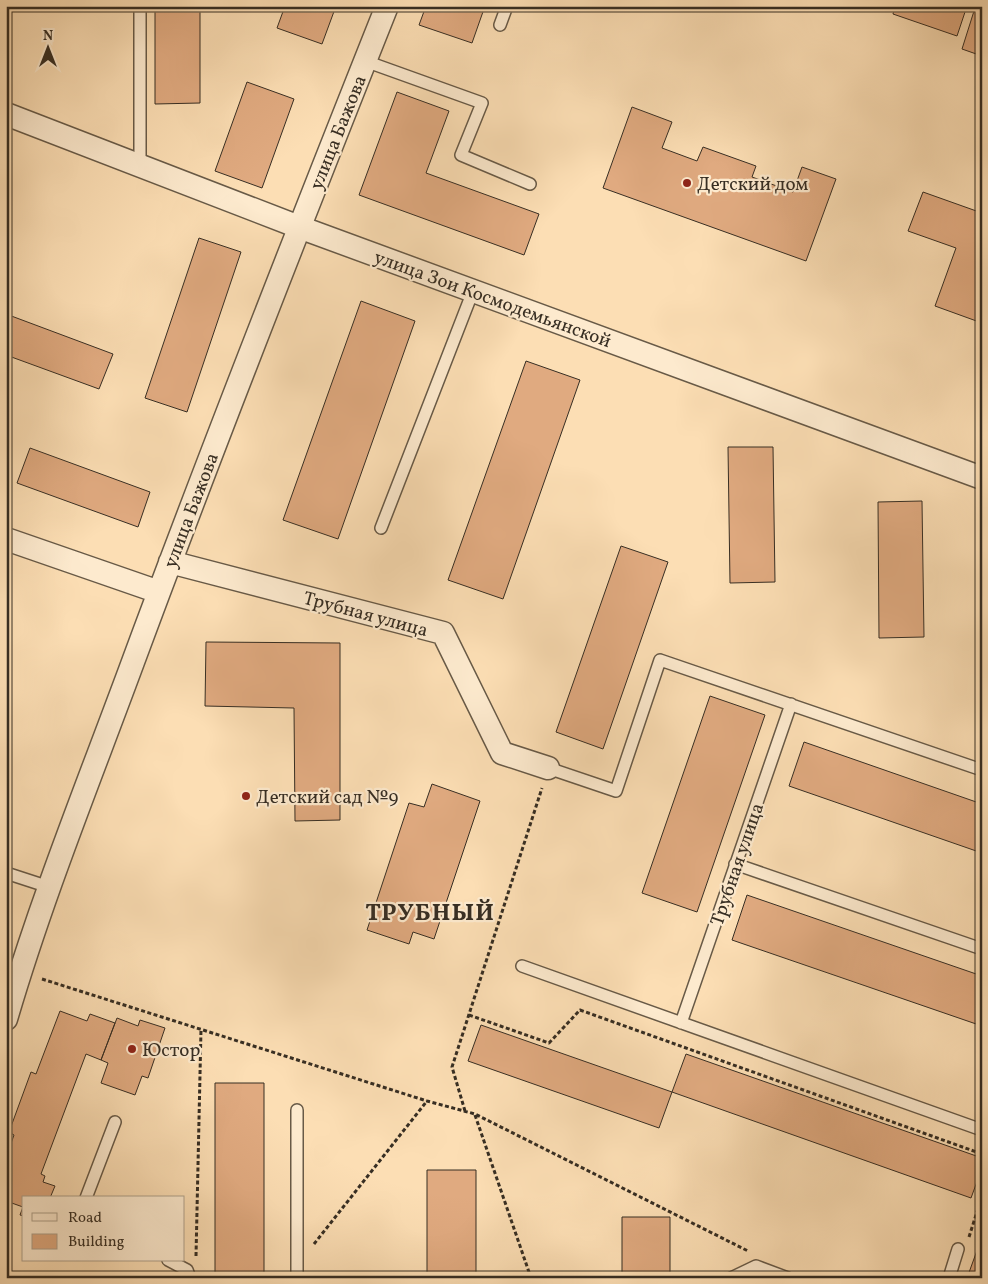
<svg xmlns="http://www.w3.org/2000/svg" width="988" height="1284" viewBox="0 0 988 1284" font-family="Vollkorn,serif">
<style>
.building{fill:#e0aa80;stroke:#372e23}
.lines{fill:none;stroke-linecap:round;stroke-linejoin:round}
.lane-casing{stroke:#685a47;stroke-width:14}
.street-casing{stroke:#685a47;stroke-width:25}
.path{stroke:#372e23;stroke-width:3;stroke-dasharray:4 2.5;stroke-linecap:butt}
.lane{stroke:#fdeace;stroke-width:11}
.street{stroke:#fdeace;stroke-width:22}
.poi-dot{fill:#8f2418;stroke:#fdeace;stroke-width:2}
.labels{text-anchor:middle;stroke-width:4.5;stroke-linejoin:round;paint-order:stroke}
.street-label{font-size:19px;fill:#372e23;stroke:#fdeace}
.poi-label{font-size:19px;fill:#372e23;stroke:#fdeace;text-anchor:start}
.district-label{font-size:24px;font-weight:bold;letter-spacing:1px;fill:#372e23;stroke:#fdeace}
</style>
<rect width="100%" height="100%" fill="#fcdeb4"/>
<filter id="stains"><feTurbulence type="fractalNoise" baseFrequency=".004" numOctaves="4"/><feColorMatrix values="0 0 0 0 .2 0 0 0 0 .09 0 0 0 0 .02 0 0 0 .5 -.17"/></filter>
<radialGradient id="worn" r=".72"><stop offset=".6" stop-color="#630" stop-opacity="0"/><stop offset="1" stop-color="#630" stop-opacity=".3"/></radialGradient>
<path class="building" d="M 155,6 L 200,6 L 200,103 L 155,104 Z
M 285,6 L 336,6 L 322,44 L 277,28 Z
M 426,6 L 485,6 L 472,43 L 419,25 Z
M 895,6 L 967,6 L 957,36 L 893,14 Z
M 974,11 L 982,13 L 982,56 L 962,49 Z
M 247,82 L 294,99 L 262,188 L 215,171 Z
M 397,92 L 449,111 L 426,173 L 539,214 L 524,255 L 359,195 Z
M 632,107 L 672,122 L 662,148 L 697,161 L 703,147 L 756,166 L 752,177 L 793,192 L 802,167 L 836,179 L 806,261 L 603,188 Z
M 923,192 L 982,213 L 982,323 L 935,306 L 956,248 L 908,231 Z
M 199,238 L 241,252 L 187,412 L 145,398 Z
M 361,301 L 415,321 L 338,539 L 283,520 Z
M 6,314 L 113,354 L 99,389 L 6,355 Z
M 526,361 L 580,380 L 503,599 L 448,580 Z
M 728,447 L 773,447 L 775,582 L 730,583 Z
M 30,448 L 150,492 L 138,527 L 17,483 Z
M 922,501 L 924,637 L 879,638 L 878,502 Z
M 621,546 L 668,562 L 603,749 L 556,732 Z
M 206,642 L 340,643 L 340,820 L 295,821 L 294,708 L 205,706 Z
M 710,696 L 765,715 L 697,912 L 642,893 Z
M 804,742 L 982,804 L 982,853 L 789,786 Z
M 432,784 L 480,801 L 434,939 L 413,932 L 409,944 L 367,930 L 409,803 L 424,807 Z
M 747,895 L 982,976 L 982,1026 L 732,940 Z
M 60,1011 L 87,1021 L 90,1014 L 115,1023 L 101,1060 L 86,1054 L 41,1174 L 45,1176 L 43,1182 L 55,1186 L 50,1198 L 24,1198 L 24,1216 L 20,1215 L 23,1207 L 6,1201 L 6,1157 L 14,1135 L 9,1132 L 31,1072 L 36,1074 Z
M 117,1018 L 138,1026 L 140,1020 L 165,1028 L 148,1078 L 142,1076 L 135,1095 L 101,1083 L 108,1063 L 101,1060 Z
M 481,1025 L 672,1092 L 659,1128 L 468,1061 Z
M 686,1054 L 982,1158 L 982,1168 L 971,1198 L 672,1092 Z
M 215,1083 L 264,1083 L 264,1278 L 215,1278 Z
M 427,1170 L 476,1170 L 476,1278 L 427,1278 Z
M 622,1217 L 670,1217 L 670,1278 L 622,1278 Z
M 979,1245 L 982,1246 L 982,1278 L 967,1278 Z"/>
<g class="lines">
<defs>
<path id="lane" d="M 500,25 L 507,6
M 365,61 L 482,103 L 461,155 L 530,184
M 140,166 L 140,6
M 381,528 L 473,291
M 548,768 L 616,791 L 660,660 L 982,770
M 735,864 L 982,949
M 6,873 L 49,887
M 522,966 L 982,1130
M 681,1023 L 791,704
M 297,1110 L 297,1278
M 86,1198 L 115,1122
M 168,1260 L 187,1270 L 190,1278
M 731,1278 L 756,1266 L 788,1278
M 949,1278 L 958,1249"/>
<path id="street" d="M 6,114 L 299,227 L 982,478
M 6,539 L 159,592
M 170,562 L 443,633 L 502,753 L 548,768
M 6,1019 C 41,900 87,786 130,670 C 212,448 299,227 387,6"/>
</defs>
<use href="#lane" class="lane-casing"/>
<use href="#street" class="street-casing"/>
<path class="path" d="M 42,979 L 427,1101 L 475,1114 L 748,1251
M 469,1015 L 549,1043 L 580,1010 L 982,1154
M 465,1111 L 452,1067 L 542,788
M 475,1115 L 531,1278
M 969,1237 L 982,1196
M 314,1244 L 427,1101
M 196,1256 L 201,1029"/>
<use href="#lane" class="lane"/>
<use href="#street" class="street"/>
</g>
<g class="poi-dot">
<circle cx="687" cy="183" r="5"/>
<circle cx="246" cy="796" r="5"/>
<circle cx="132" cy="1049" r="5"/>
</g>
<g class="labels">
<g class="street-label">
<text transform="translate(337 132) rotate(-68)" y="7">улица Бажова</text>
<text transform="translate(493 298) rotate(20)" y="7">улица Зои Космодемьянской</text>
<text transform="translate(190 510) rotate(-69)" y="7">улица Бажова</text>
<text transform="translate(366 613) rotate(15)" y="7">Трубная улица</text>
<text transform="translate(736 864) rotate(-71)" y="7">Трубная улица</text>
</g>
<g class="poi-label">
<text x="697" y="190">Детский дом</text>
<text x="256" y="803">Детский сад №9</text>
<text x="142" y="1056">Юстор</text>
</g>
<g class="district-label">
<text x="430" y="920">ТРУБНЫЙ</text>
</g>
</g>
<rect width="988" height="1284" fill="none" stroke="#fcdeb4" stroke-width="25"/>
<rect x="8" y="8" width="973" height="1269" fill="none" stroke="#372e23" stroke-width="2.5"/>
<rect x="12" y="12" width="963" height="1259" fill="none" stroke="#372e23"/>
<rect x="22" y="1196" width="162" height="65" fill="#fdeace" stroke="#ae9f8a"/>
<rect x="32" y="1213" width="25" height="8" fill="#fdeace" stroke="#ae9f8a"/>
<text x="68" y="1222" font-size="15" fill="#372e23">Road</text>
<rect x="32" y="1234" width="25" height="15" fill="#e0aa80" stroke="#ae9f8a"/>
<text x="68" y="1246" font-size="15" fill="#372e23">Building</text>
<g transform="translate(48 48)" stroke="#fdeace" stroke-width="4" paint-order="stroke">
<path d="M0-4L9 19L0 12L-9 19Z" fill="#372e23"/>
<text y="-8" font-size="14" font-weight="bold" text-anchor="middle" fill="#372e23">N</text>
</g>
<rect width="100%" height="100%" filter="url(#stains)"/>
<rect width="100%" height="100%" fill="url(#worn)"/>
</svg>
